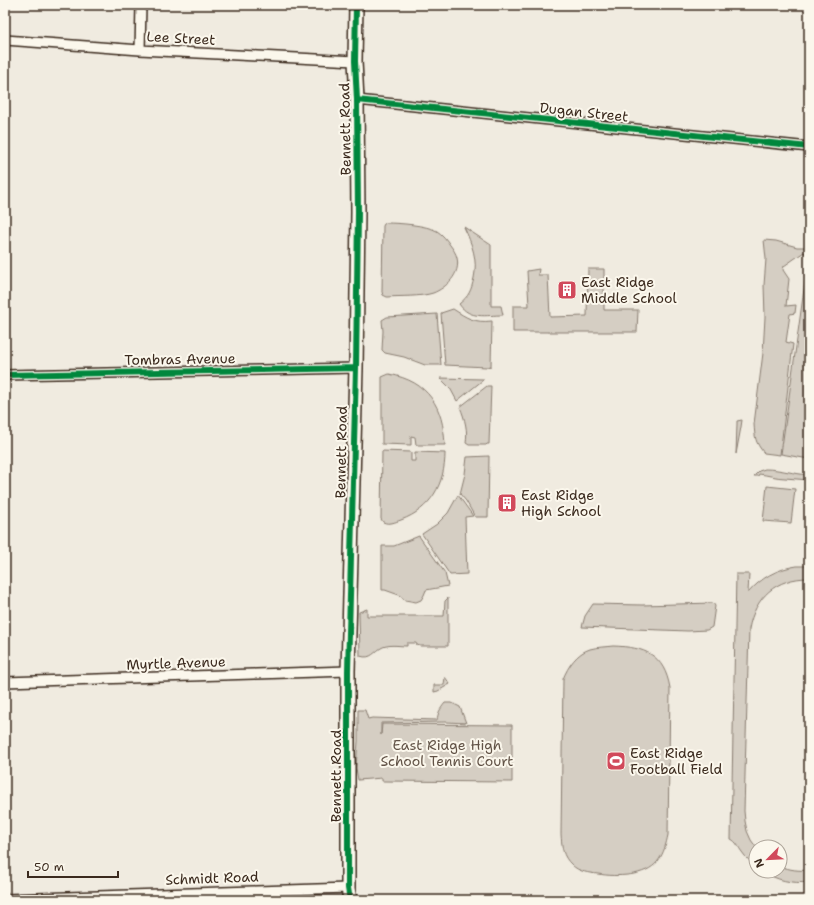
<svg xmlns="http://www.w3.org/2000/svg" width="814" height="905" viewBox="0 0 814 905" font-family="'Shantell Sans',sans-serif">
<style>
.green{fill:#d5cec3;stroke:#887c70}
.lines{fill:none;stroke-linecap:round;stroke-linejoin:round}
.street-casing{stroke:#3b2a1e;stroke-width:12}
.secondary-casing{stroke:#3b2a1e;stroke-width:16}
.street{stroke:#fbf7ec;stroke-width:9}
.secondary{stroke:#fbf7ec;stroke-width:13}
.cycleway-casing{stroke:#fbf7ec;stroke-width:8}
.cycleway{stroke:#00873e;stroke-width:6}
.labels{text-anchor:middle;stroke-width:4;stroke-linejoin:round;paint-order:stroke}
.street-label{font-size:14px;fill:#3b2a1e;stroke:#fbf7ec}
.poi-label{font-size:14px;fill:#3b2a1e;stroke:#fbf7ec;text-anchor:start}
.park-label{font-size:14px;fill:#625347;stroke:#fbf7ec}
</style>
<rect width="100%" height="100%" fill="#f0ebe0"/>
<filter id="ink" filterUnits="userSpaceOnUse"><feTurbulence type="fractalNoise" baseFrequency=".025" numOctaves="2"/><feDisplacementMap in="SourceGraphic" scale="8" xChannelSelector="R" yChannelSelector="G"/><feConvolveMatrix kernelMatrix="1 2 1 2 8 2 1 2 1" color-interpolation-filters="sRGB"/></filter>
<g filter="url(#ink)">
<path class="green" d="M 386,223 C 399,223 426,225 437,231 C 442,234 447,240 450,245 C 453,249 456,253 457,258 C 461,274 446,288 433,293 C 421,297 400,296 387,297 L 383,295 L 382,292 L 383,226 L 384,224 Z
M 464,227 L 491,245 L 491,306 L 501,306 L 503,315 C 486,315 470,320 459,304 C 469,296 471,291 474,278 C 478,260 472,244 464,227 Z
M 764,240 L 776,241 L 797,247 L 809,247 L 809,259 L 804,252 L 784,266 L 783,270 L 789,279 L 786,306 L 796,305 L 795,313 L 790,314 L 786,342 L 793,344 L 780,455 L 764,453 C 755,442 755,438 754,424 L 763,353 L 765,317 L 764,285 L 766,259 Z
M 539,269 L 538,275 L 548,275 L 550,317 L 587,316 L 588,269 L 604,269 L 604,310 L 638,310 L 637,332 L 513,332 L 513,306 L 529,306 L 527,271 Z
M 809,279 L 809,459 L 781,454 L 805,282 Z
M 453,309 C 467,318 474,323 492,321 L 491,366 L 487,367 L 445,365 L 441,313 Z
M 437,314 L 441,365 L 425,365 L 404,357 L 385,353 L 382,350 L 383,331 L 382,320 L 387,317 Z
M 389,374 C 429,382 443,406 445,445 L 416,445 L 415,437 L 411,436 L 411,445 L 382,444 L 382,377 Z
M 440,378 L 483,379 L 483,380 L 457,401 L 450,388 Z
M 487,386 L 491,386 L 489,444 L 487,444 L 486,445 L 469,445 L 466,443 C 468,431 465,419 460,407 Z
M 742,420 L 741,427 L 736,454 L 737,424 L 737,421 Z
M 382,451 L 411,452 L 411,461 L 415,461 L 415,452 L 445,453 C 445,484 431,509 401,520 C 395,522 389,525 383,522 L 381,519 Z
M 489,456 L 488,517 L 475,517 L 466,501 L 460,494 L 465,474 L 467,457 Z
M 765,469 C 780,469 794,474 809,475 L 809,480 C 801,479 793,479 785,478 C 777,478 768,475 759,474 L 758,476 L 754,476 L 759,471 Z
M 767,486 L 795,489 L 791,523 L 763,521 Z
M 458,495 L 473,516 L 465,517 L 467,574 L 450,575 L 422,534 L 437,524 L 448,513 Z
M 419,536 L 445,573 L 448,586 L 426,590 L 424,595 L 421,600 L 416,602 L 405,600 L 399,595 L 385,590 L 382,590 L 382,546 L 394,546 Z
M 797,566 L 809,566 L 809,578 C 776,578 755,597 749,629 L 744,811 L 745,821 L 747,831 L 751,840 L 756,847 L 756,867 C 751,862 746,858 742,852 C 738,847 737,842 731,839 L 736,574 L 749,574 L 748,593 C 761,578 776,569 797,566 Z
M 448,598 L 448,646 L 420,646 L 417,645 L 416,643 L 407,643 L 407,646 C 399,646 391,644 383,647 C 374,651 372,660 360,656 L 359,612 L 367,609 L 367,616 L 444,616 L 445,601 Z
M 713,603 L 715,606 L 712,627 L 707,630 L 688,631 L 582,627 L 585,616 L 593,604 L 642,605 Z
M 613,646 C 645,647 664,654 670,688 L 668,835 C 666,844 664,853 658,861 C 646,877 616,877 598,874 C 589,873 579,872 572,865 C 562,856 562,847 561,834 L 563,679 C 568,666 577,653 590,649 C 597,647 605,647 613,646 Z
M 445,677 L 450,684 L 438,691 L 434,692 L 434,685 L 444,685 Z
M 445,703 L 452,703 L 460,707 L 466,723 L 446,722 L 381,723 L 381,735 L 382,724 L 512,725 L 512,782 L 382,781 L 382,778 L 358,780 L 356,768 L 358,741 L 358,710 L 365,710 L 368,719 L 372,718 L 437,720 C 438,713 440,709 445,703 Z
M 780,866 C 790,870 799,871 809,870 L 809,882 C 792,884 776,880 762,871 L 780,871 Z"/>
<g class="lines">
<defs>
<path id="street" d="M 5,40 L 140,50 L 355,61
M 140,50 L 141,5
M 357,100 L 809,147
M 5,375 L 356,368
M 5,682 L 348,671
M 5,899 L 348,888"/>
<path id="secondary" d="M 350,900 L 348,888 L 348,671 L 356,368 L 358,212 L 357,100 L 355,61 L 356,5"/>
</defs>
<use href="#street" class="street-casing"/>
<use href="#secondary" class="secondary-casing"/>
<use href="#street" class="street"/>
<use href="#secondary" class="secondary"/>
<defs>
<path id="cycleway" d="M 357,100 L 809,147
M 5,375 L 356,368
M 350,900 L 348,888 L 348,671 L 356,368 L 358,212 L 357,100 L 355,61 L 356,5"/>
</defs>
<use href="#cycleway" class="cycleway-casing"/>
<use href="#cycleway" class="cycleway"/>
</g>
</g>
<defs>
<symbol id="building-square" viewBox="-11 -11 22 22"><rect x="-9" y="-9" width="18" height="18" rx="4" fill="#d1495b" stroke="#fbf7ec"/><path d="M-4-6H4V6H1V3H-1V6H-4ZM-2.5-4.3h1.7v1.8h-1.7ZM.8-4.3h1.7v1.8H.8ZM-2.5-1h1.7V.8h-1.7ZM.8-1h1.7V.8H.8Z" fill="#fff"/></symbol>
<symbol id="stadium-square" viewBox="-11 -11 22 22"><rect x="-9" y="-9" width="18" height="18" rx="4" fill="#d1495b" stroke="#fbf7ec"/><path d="M0-5a6.5 5 0 1 0 0 10a6.5 5 0 1 0 0-10ZM-3.5-1.8h7v3.6h-7Z" fill="#fff"/></symbol>
</defs>
<g fill-rule="evenodd">
<use href="#building-square" x="556" y="279" width="22" height="22"/>
<use href="#building-square" x="496" y="492" width="22" height="22"/>
<use href="#stadium-square" x="605" y="750" width="22" height="22"/>
</g>
<g class="labels">
<g class="street-label">
<text transform="translate(181 38) rotate(3)" y="5">Lee Street</text>
<text transform="translate(584 112) rotate(6)" y="5">Dugan Street</text>
<text transform="translate(345 129) rotate(-91)" y="5">Bennett Road</text>
<text transform="translate(180 359) rotate(-1)" y="5">Tombras Avenue</text>
<text transform="translate(341 452) rotate(-89)" y="5">Bennett Road</text>
<text transform="translate(176 663) rotate(-2)" y="5">Myrtle Avenue</text>
<text transform="translate(336 776) rotate(-90)" y="5">Bennett Road</text>
<text transform="translate(212 878) rotate(-2)" y="5">Schmidt Road</text>
</g>
<g class="poi-label">
<text x="581" y="287">East Ridge<tspan x="581" dy="16">Middle School</tspan></text>
<text x="521" y="500">East Ridge<tspan x="521" dy="16">High School</tspan></text>
<text x="630" y="758">East Ridge<tspan x="630" dy="16">Football Field</tspan></text>
</g>
<g class="park-label">
<text x="447" y="750">East Ridge High<tspan x="447" dy="16">School Tennis Court</tspan></text>
</g>
</g>
<rect width="814" height="905" fill="none" stroke="#fbf7ec" stroke-width="20"/>
<rect x="10" y="10" width="794" height="885" fill="none" stroke="#3b2a1e" stroke-width="1.5" filter="url(#ink)"/>
<g transform="translate(768 859) rotate(246)"><circle r="19" fill="#fbf7ec" stroke="#aea59a"/>
<path d="M0-3L7 15L0 10L-7 15Z" fill="#d1495b"/>
<text y="-6" font-size="11" font-weight="bold" text-anchor="middle" fill="#3b2a1e">N</text>
</g>
<path d="M28 871v6h90v-6" fill="none" stroke="#3b2a1e" stroke-width="2"/>
<text x="34" y="871" font-size="12" fill="#3b2a1e" stroke="#fbf7ec" stroke-width="3" paint-order="stroke">50 m</text>
</svg>
